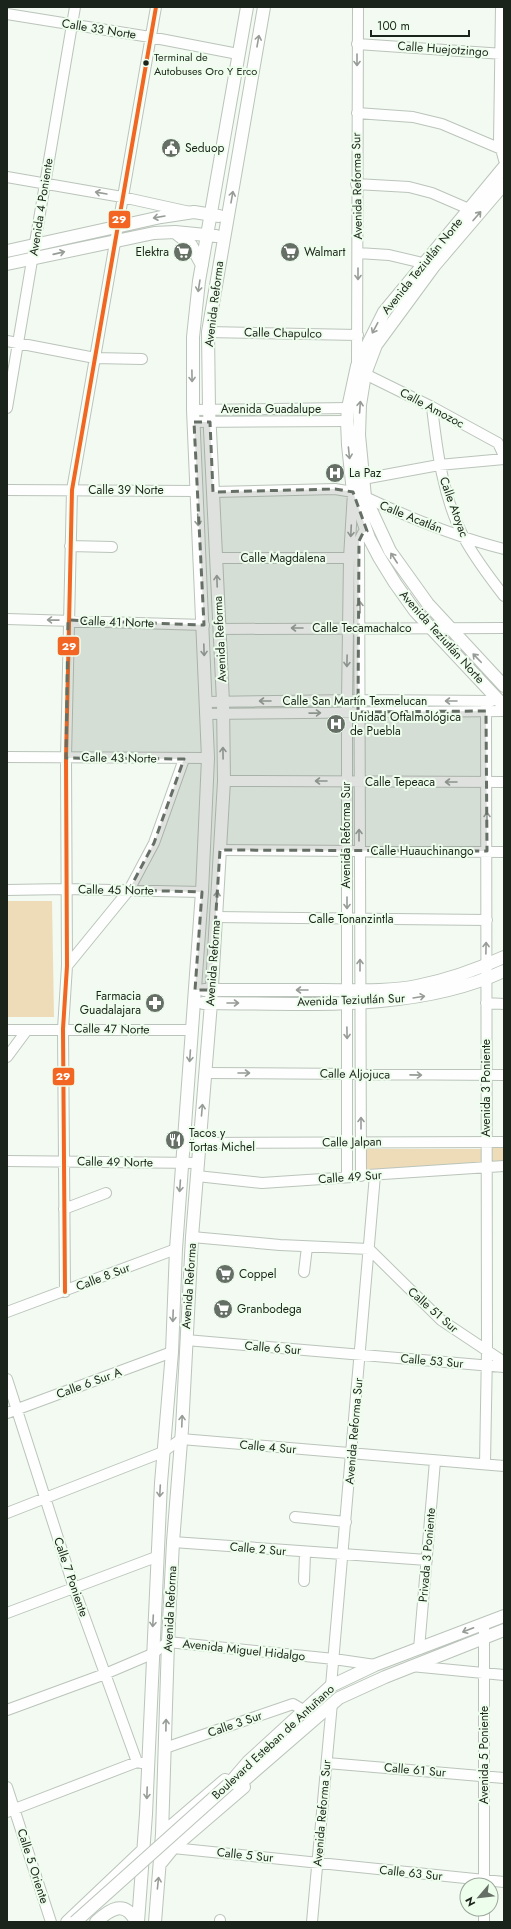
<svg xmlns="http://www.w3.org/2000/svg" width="511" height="1929" viewBox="0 0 511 1929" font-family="Jost,sans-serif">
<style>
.green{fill:#eedcb9}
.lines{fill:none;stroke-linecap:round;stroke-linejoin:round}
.minor-casing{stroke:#bbc4bb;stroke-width:12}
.major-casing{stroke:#bbc4bb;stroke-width:14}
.minor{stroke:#fdfefd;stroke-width:10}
.major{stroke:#fdfefd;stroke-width:12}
.major-bridge-casing{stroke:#bbc4bb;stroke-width:14;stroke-linecap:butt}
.major-bridge{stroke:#fdfefd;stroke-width:12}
.bus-1-casing{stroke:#eefeed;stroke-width:7}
.bus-1{stroke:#f26522;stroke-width:4}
.oneway{stroke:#979c97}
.marked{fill:#666f65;fill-opacity:0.2;stroke:#666f65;stroke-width:3;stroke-dasharray:8 5;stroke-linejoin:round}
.bus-dot{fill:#1b241a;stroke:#eefeed;stroke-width:1.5}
.labels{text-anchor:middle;stroke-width:4;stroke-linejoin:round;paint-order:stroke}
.bus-label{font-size:11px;fill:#1b241a;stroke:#eefeed;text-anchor:start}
.street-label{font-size:12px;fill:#1b241a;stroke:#eefeed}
.poi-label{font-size:12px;fill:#1b241a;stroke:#eefeed;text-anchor:start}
.line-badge{stroke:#eefeed;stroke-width:1.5}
.badge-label{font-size:11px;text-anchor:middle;font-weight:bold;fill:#fff}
</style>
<rect width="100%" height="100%" fill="#f2faf1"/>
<path class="green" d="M 7,901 L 52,901 L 54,1017 L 7,1017 Z
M 492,1145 L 504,1145 L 504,1163 L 491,1164 Z
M 365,1149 L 482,1149 L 482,1164 L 366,1171 Z"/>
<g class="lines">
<defs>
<path id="minor" d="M 7,14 L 150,37 L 238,54
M 357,44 L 504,54
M 357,113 L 413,117 L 442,124 L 501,149 L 504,160
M 501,149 L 499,142 L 501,7
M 7,177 L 122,197 L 190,212
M 356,184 L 409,187 L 432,193 L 469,209
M 358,253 L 389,255 L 431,265
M 208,332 L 358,335
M 7,341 L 95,358 L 142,359
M 357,365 L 358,7
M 365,374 L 432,407 L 498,443 L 504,456
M 432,407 C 437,451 443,498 464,538 C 475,558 490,578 504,596
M 7,408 L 75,7
M 193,410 L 348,408
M 194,422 L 347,421
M 363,479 L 439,465 L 504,459
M 7,490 L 197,491
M 213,492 L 335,489 L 353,492 L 349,558 L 347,700 L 347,1177
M 365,497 C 410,518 456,537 504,549
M 70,546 L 112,547
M 216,558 L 349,558
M 7,619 L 204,625
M 219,629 L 504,628
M 206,702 L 359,700 L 492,701
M 206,714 L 504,711
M 7,757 L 208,758
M 224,781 L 504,782
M 220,850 L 504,852
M 7,890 L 66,889 L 202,892
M 216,917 L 487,920
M 67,966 L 129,890 L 154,843 L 184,759
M 486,1003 L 504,1004
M 7,1030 L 192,1030
M 7,1057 L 27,1030
M 205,1073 L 504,1075
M 199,1143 L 504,1142
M 7,1161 L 198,1163
M 368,1175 L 504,1166
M 197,1176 L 262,1183 L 352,1177
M 361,1176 L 359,541 L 363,533 L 367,531
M 64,1209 L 106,1193
M 192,1237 L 280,1245 L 369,1249 L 441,1320 L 504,1362
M 304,1272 L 307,1247
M 65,1292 L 63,1029 L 67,966 L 66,758 L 72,490 L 156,7
M 7,1312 L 176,1249
M 186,1340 L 504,1367
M 7,1379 L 74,1588 L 137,1762
M 7,1413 L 172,1352
M 485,1464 L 487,1350 L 486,701
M 7,1513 L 163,1452 L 181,1439 L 504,1466
M 295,1517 L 346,1522
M 173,1542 L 427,1560
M 304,1581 L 305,1553
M 7,1613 L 156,1557
M 484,1624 L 484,1885
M 419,1649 L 435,1461
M 411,1666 L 504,1675
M 331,1686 L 375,1175
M 7,1710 L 105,1674 L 152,1654 L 168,1642 L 334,1659 L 375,1665
M 165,1748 L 293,1704 L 305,1711
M 327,1763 L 504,1778
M 7,1787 L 51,1922
M 7,1812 L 137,1762 L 142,1763
M 173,1848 L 504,1882
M 220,1922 L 220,1920
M 312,1922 L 332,1703
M 484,1922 L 484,1909"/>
<path id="major" d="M 504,167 L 384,312 L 357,366 L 348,408 L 347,421 L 348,445 L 353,492 L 369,538 L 379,557 L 395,583 L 415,611 L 504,706
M 504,184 L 434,266 L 376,345 L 365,374 L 360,405 L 359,435 L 365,497 L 390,551 L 428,604 L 504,686
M 176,233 L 191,245 L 202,265
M 7,251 L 161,217 L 194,212 L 219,216
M 7,264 L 154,233 L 175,232 L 216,236
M 204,990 C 244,990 283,990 323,990 C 354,990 387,992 417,986 C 447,980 476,970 504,957
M 203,1003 C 301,1003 413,1013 504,971
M 229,1784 L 248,1762 L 331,1686 L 375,1665 L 504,1616
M 234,1789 L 339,1698 L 385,1677 L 504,1630
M 162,1834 L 225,1780
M 160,1864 L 173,1848 L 244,1787
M 67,1922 L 144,1849
M 96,1922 C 110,1909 125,1899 136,1922
M 138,1922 L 146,1814 L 161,1483 L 172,1352 L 176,1249 L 202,892 L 208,758 L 193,410 L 193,337 L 199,281 L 247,7
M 155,1922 L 162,1834 L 168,1642 L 173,1542 L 182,1429 L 192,1237 L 211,1003 L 224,781 L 223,702 L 209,409 L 208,332 L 264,7"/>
</defs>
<use href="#minor" class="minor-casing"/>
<use href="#major" class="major-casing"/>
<use href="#minor" class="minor"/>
<use href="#major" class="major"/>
<defs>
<path id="major-bridge" d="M 75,1922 L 229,1784"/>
</defs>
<use href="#major-bridge" class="major-bridge-casing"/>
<use href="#major-bridge" class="major-bridge"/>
<defs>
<path id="bus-1" d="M 65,1292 L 63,1029 L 67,966 L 66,758 L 72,490 L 156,7"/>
</defs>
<use href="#bus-1" class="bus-1-casing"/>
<use href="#bus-1" class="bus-1"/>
</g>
<defs><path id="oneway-shaft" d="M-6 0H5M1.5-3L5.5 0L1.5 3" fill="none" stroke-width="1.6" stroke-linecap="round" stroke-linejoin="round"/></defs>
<g class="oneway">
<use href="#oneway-shaft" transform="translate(258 41) rotate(-80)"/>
<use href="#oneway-shaft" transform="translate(357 60) rotate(90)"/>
<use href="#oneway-shaft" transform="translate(101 193) rotate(-170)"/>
<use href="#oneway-shaft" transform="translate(232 197) rotate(-80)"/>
<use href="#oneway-shaft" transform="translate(477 216) rotate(-49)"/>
<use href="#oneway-shaft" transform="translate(159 217) rotate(170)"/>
<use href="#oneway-shaft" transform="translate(59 253) rotate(-13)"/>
<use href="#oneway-shaft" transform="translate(358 274) rotate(90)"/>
<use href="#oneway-shaft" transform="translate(199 286) rotate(99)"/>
<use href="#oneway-shaft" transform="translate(375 328) rotate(118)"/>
<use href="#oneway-shaft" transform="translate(192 376) rotate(89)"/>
<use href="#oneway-shaft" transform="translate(360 407) rotate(-86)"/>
<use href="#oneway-shaft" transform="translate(349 453) rotate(84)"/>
<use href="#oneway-shaft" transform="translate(198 520) rotate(87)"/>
<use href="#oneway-shaft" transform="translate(351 531) rotate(93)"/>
<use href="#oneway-shaft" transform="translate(394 558) rotate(-123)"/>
<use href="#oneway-shaft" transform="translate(217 581) rotate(-92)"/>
<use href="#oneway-shaft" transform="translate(360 607) rotate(-91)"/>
<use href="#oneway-shaft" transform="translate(53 620) rotate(-179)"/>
<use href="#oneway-shaft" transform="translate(297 628) rotate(180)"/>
<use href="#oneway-shaft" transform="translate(204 650) rotate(88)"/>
<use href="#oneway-shaft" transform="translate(477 658) rotate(-134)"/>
<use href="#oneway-shaft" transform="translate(347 661) rotate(91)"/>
<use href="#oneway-shaft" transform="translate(265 701) rotate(180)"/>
<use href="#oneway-shaft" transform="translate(451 701) rotate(-180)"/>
<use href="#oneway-shaft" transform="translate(315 713) rotate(-1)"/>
<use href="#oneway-shaft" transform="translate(223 753) rotate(-91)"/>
<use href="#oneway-shaft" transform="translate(321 781) rotate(-180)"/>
<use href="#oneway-shaft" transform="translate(451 782) rotate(-180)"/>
<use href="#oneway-shaft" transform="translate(487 818) rotate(-90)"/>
<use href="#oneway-shaft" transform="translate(359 835) rotate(-90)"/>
<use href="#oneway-shaft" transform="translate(217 897) rotate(-86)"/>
<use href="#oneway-shaft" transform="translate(347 903) rotate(90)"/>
<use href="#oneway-shaft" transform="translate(486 948) rotate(-89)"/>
<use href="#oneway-shaft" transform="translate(360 965) rotate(-90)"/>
<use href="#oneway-shaft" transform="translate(302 990) rotate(-180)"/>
<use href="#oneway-shaft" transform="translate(419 997) rotate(-9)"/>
<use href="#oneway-shaft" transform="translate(233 1003)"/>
<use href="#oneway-shaft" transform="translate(347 1033) rotate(89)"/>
<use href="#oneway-shaft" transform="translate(190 1056) rotate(94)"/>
<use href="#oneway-shaft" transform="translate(244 1073)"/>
<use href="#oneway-shaft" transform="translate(416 1075) rotate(1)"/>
<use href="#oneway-shaft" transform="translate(202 1110) rotate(-85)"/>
<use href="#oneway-shaft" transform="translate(361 1123) rotate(-90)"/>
<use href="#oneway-shaft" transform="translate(180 1186) rotate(94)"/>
<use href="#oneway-shaft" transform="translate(173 1316) rotate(92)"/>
<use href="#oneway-shaft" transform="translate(182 1421) rotate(-88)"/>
<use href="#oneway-shaft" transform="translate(160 1491) rotate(93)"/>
<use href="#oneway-shaft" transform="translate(153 1621) rotate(93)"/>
<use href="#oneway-shaft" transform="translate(468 1630) rotate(159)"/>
<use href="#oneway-shaft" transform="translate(166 1725) rotate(-89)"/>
<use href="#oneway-shaft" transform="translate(147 1793) rotate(92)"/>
<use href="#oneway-shaft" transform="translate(158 1883) rotate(-84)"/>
</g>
<path class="marked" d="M 194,422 L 210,422 L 213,492 L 335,489 L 353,492 L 367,531 L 363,533 L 359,541 L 358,712 L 486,711 L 487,851 L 220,850 L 211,990 L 195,990 L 202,892 L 129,890 L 154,843 L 184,759 L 66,758 L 68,620 L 204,625 Z"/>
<defs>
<symbol id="civic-disc" viewBox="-11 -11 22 22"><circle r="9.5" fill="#666f65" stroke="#eefeed"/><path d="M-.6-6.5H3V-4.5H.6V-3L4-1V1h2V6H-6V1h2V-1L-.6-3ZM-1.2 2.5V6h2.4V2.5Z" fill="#fff"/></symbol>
<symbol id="supermarket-disc" viewBox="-11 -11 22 22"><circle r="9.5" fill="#666f65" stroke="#eefeed"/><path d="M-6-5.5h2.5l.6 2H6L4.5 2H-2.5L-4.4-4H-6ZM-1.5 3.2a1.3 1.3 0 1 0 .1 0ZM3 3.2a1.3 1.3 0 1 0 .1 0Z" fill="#fff"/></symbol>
<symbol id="hospital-disc" viewBox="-11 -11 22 22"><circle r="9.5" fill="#666f65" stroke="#eefeed"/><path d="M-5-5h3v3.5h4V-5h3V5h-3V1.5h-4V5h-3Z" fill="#fff"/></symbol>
<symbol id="pharmacy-disc" viewBox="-11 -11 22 22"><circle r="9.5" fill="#666f65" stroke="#eefeed"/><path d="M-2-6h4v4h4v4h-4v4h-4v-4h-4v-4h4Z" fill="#fff"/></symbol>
<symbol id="restaurant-disc" viewBox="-11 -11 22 22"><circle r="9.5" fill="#666f65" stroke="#eefeed"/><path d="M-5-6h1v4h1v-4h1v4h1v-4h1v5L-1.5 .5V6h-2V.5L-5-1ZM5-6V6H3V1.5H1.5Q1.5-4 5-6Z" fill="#fff"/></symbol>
</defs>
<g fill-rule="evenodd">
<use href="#civic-disc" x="160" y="137" width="22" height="22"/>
<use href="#supermarket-disc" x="172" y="241" width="22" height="22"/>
<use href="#supermarket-disc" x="279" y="241" width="22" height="22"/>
<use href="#hospital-disc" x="324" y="462" width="22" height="22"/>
<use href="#hospital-disc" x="325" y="713" width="22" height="22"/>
<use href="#pharmacy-disc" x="144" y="992" width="22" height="22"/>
<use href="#restaurant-disc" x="164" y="1129" width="22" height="22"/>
<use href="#supermarket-disc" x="214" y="1263" width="22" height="22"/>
<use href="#supermarket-disc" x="212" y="1298" width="22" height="22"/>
</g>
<circle class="bus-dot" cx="146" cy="63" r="3.5"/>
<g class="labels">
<g class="bus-label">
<text x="154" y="61">Terminal de<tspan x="154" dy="14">Autobuses Oro Y Erco</tspan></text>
</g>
<g class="street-label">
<text transform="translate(99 29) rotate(9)" y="4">Calle 33 Norte</text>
<text transform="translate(443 49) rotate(4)" y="4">Calle Huejotzingo</text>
<text transform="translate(357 186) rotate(-91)" y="4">Avenida Reforma Sur</text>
<text transform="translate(41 207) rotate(-81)" y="4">Avenida 4 Poniente</text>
<text transform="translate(422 266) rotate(-51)" y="4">Avenida Teziutlán Norte</text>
<text transform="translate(214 304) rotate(-83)" y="4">Avenida Reforma</text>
<text transform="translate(283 333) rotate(1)" y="4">Calle Chapulco</text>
<text transform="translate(432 408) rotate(28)" y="4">Calle Amozoc</text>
<text x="271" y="413">Avenida Guadalupe</text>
<text x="126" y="494">Calle 39 Norte</text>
<text transform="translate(454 507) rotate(70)" y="4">Calle Atoyac</text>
<text transform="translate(411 517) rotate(22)" y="4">Calle Acatlán</text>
<text x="283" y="562">Calle Magdalena</text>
<text transform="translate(117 622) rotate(2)" y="4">Calle 41 Norte</text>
<text x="362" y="632">Calle Tecamachalco</text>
<text transform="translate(442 637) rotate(48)" y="4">Avenida Teziutlán Norte</text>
<text transform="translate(220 639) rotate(-93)" y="4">Avenida Reforma</text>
<text x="355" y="705">Calle San Martín Texmelucan</text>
<text transform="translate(119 758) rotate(1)" y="4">Calle 43 Norte</text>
<text x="400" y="786">Calle Tepeaca</text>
<text transform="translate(346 835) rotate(-90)" y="4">Avenida Reforma Sur</text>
<text x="422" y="855">Calle Huauchinango</text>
<text transform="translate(116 890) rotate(1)" y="4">Calle 45 Norte</text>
<text x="351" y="923">Calle Tonanzintla</text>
<text transform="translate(213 963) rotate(-86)" y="4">Avenida Reforma</text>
<text transform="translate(351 1000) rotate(-2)" y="4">Avenida Teziutlán Sur</text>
<text transform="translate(112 1029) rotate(1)" y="4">Calle 47 Norte</text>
<text transform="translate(355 1074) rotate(1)" y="4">Calle Aljojuca</text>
<text transform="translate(486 1088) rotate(-90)" y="4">Avenida 3 Poniente</text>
<text transform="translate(352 1142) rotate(-1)" y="4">Calle Jalpan</text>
<text transform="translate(115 1162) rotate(1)" y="4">Calle 49 Norte</text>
<text transform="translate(350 1177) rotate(-4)" y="4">Calle 49 Sur</text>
<text transform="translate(103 1277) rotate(-21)" y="4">Calle 8 Sur</text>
<text transform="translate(189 1286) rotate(-86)" y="4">Avenida Reforma</text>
<text transform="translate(433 1310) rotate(41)" y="4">Calle 51 Sur</text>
<text transform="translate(273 1348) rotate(5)" y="4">Calle 6 Sur</text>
<text transform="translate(432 1361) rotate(5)" y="4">Calle 53 Sur</text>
<text transform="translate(89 1383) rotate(-20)" y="4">Calle 6 Sur A</text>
<text transform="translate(354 1431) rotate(-85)" y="4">Avenida Reforma Sur</text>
<text transform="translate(268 1447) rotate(5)" y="4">Calle 4 Sur</text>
<text transform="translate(258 1549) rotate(5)" y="4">Calle 2 Sur</text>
<text transform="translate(427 1555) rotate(-85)" y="4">Privada 3 Poniente</text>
<text transform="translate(71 1577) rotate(71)" y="4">Calle 7 Poniente</text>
<text transform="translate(170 1609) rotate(-87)" y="4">Avenida Reforma</text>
<text transform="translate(244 1650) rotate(6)" y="4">Avenida Miguel Hidalgo</text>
<text transform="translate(235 1724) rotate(-19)" y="4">Calle 3 Sur</text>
<text transform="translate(273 1742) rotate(-43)" y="4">Boulevard Esteban de Antuñano</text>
<text transform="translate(484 1755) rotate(-90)" y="4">Avenida 5 Poniente</text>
<text transform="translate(415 1770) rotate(5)" y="4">Calle 61 Sur</text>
<text transform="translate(322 1813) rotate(-85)" y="4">Avenida Reforma Sur</text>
<text transform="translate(245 1855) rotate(6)" y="4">Calle 5 Sur</text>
<text transform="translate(33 1866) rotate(72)" y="4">Calle 5 Oriente</text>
<text transform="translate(411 1873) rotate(6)" y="4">Calle 63 Sur</text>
</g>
<g class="poi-label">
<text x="185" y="152">Seduop</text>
<text x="169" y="256" text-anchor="end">Elektra</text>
<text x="304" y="256">Walmart</text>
<text x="349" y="477">La Paz</text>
<text x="350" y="721">Unidad Oftalmológica<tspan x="350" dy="14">de Puebla</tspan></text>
<text x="141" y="1000" text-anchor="end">Farmacia<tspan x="141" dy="14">Guadalajara</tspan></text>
<text x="189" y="1137">Tacos y<tspan x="189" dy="14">Tortas Michel</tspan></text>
<text x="239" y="1278">Coppel</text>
<text x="237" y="1313">Granbodega</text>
</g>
</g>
<g class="line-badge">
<rect x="108" y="210" width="23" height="19" rx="4" fill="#f26522"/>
<rect x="57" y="636" width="23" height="20" rx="4" fill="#f26522"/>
<rect x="52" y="1067" width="23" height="19" rx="4" fill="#f26522"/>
</g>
<g class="badge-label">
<text x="119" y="223">29</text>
<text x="69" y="650">29</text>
<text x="63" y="1080">29</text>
</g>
<rect width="511" height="1929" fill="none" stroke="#1b241a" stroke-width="16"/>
<g transform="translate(479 1897) rotate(242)"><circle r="19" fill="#eefeed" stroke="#9aa799"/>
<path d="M0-3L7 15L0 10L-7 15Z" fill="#666f65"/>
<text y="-6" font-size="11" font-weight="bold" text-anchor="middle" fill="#1b241a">N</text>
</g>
<path d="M371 30v6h98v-6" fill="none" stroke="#1b241a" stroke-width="2"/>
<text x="377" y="30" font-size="12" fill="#1b241a" stroke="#eefeed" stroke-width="3" paint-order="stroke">100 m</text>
</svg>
